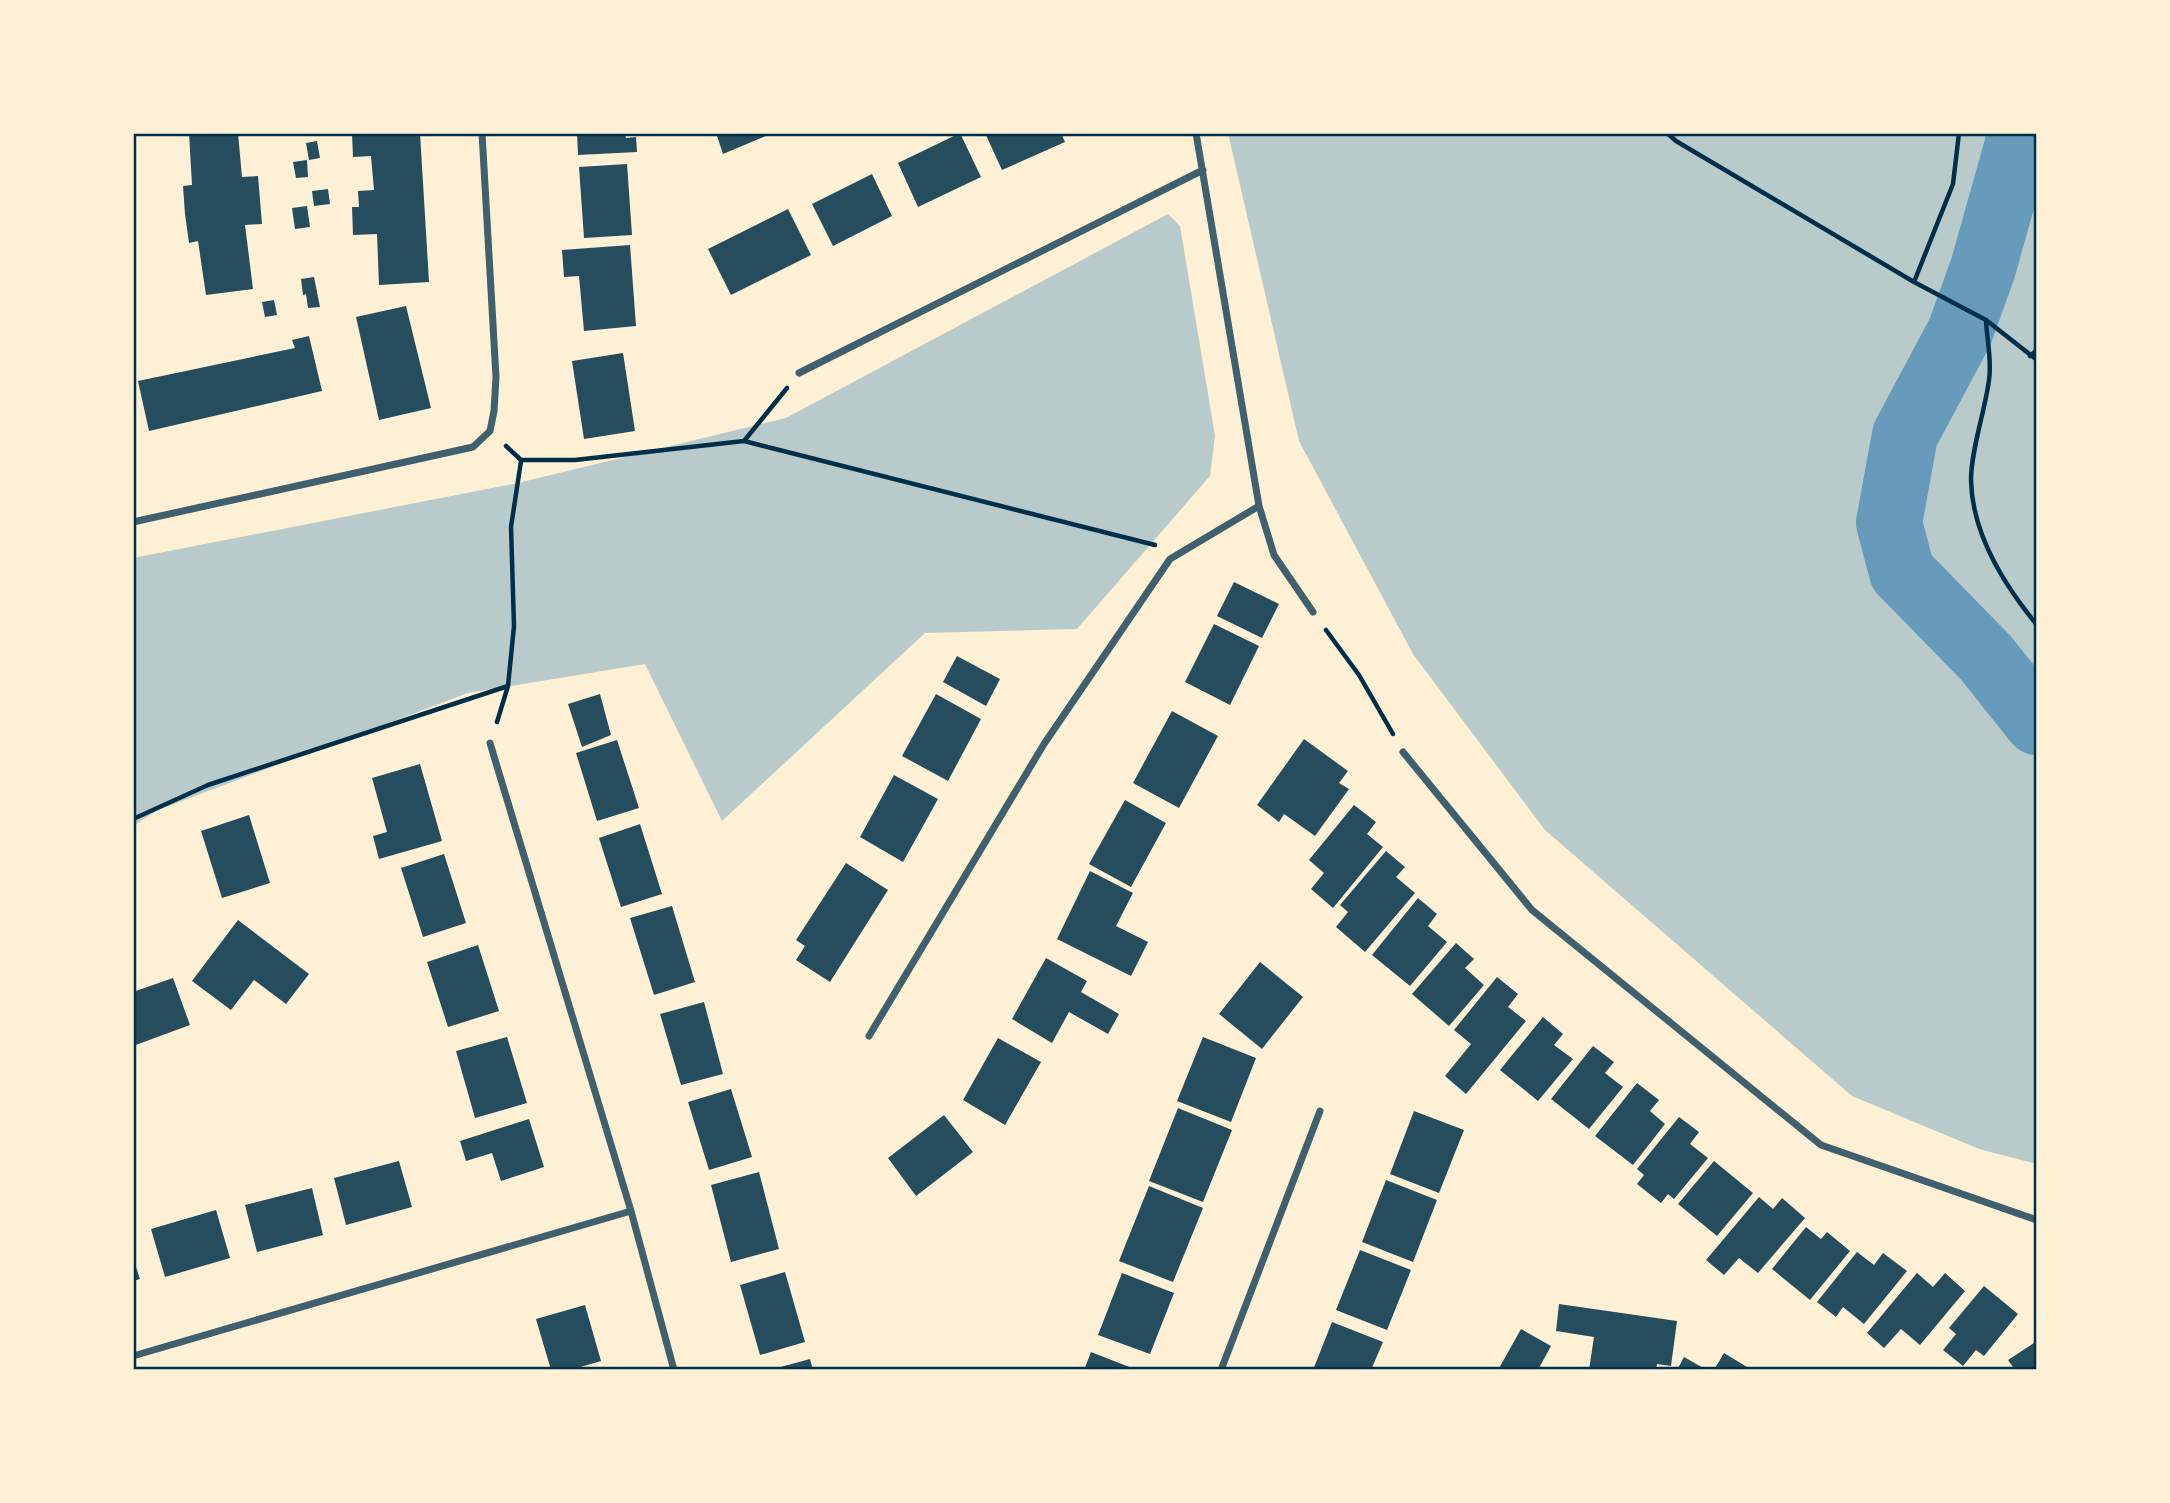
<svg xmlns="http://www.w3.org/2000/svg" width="2170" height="1503" viewBox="0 0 2170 1503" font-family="Helvetica,sans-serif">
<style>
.green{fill:#b9caca}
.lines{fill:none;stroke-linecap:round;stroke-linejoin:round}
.river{stroke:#669bbc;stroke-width:66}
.building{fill:#264d5e}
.path{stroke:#003049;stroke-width:4.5}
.minor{stroke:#3f606c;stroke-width:7}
.neatline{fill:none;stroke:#003049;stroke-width:2.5}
</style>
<rect width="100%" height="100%" fill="#fdf0d5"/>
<path class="green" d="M 1228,133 L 2037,133 L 2037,1164 L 1979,1149 L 1852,1096 L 1545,830 L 1413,654 L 1299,441 Z
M 1168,214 L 1180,226 L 1215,436 L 1210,476 L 1077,629 L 925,633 L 722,821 L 645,664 L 468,693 L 158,810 L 133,826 L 133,558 L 518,483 L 786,418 Z"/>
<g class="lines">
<path class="river" d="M 2021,133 L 1983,268 L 1960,332 L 1905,435 L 1889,523 L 1902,572 L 1986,658 L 2037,722"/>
</g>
<path class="building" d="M 189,133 L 238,133 L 242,177 L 258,176 L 262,224 L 245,225 L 253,289 L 206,295 L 198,241 L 189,243 L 185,214 L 183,186 L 192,185 Z
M 352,133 L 420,133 L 429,282 L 379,285 L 377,234 L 353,235 L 352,207 L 359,207 L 358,191 L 374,190 L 371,156 L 353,157 Z
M 577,133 L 625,133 L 626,138 L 636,137 L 637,152 L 578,155 Z
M 725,133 L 773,133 L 723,154 L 717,136 Z
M 960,133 L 981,177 L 918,207 L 898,163 Z
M 985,133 L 1061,133 L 1065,142 L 1002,170 Z
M 317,141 L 320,158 L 309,160 L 306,143 Z
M 307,160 L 308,177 L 296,178 L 293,162 Z
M 627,164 L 632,235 L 584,238 L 579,167 Z
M 872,174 L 892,216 L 833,246 L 812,204 Z
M 328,189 L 330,204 L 314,206 L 312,191 Z
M 307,206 L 310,227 L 295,229 L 292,208 Z
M 788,209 L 811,255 L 731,295 L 708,249 Z
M 630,245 L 636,326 L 584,331 L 579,276 L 564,277 L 562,250 Z
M 314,277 L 320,307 L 308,308 L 306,294 L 303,295 L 301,279 Z
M 274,300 L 277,315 L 265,317 L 262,302 Z
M 406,306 L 431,408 L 379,420 L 356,317 Z
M 309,336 L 322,391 L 149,431 L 138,381 L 295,348 L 292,340 Z
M 623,353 L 635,431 L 584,439 L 572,361 Z
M 1234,582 L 1279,604 L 1262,638 L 1217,616 Z
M 1214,624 L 1259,646 L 1230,705 L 1185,682 Z
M 957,656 L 1000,679 L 986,706 L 943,682 Z
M 600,694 L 611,735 L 582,747 L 568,704 Z
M 936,694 L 981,719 L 948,781 L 902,756 Z
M 1172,711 L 1218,736 L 1179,808 L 1133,783 Z
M 1304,739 L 1348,771 L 1339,783 L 1349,789 L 1315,836 L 1284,814 L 1279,822 L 1257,805 Z
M 617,740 L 639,808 L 597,821 L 576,753 Z
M 420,764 L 442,841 L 379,859 L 373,836 L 387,832 L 372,778 Z
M 894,775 L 938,799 L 903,862 L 860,837 Z
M 1125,800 L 1166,823 L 1131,887 L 1089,864 Z
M 1354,805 L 1376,822 L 1367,834 L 1383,847 L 1333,908 L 1311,889 L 1324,873 L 1309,860 Z
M 249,815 L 270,883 L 222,898 L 201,831 Z
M 640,824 L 662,894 L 621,907 L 599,838 Z
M 1386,851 L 1405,867 L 1396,877 L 1415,893 L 1365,952 L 1336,927 L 1348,912 L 1340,905 Z
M 444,854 L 466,923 L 423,937 L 401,868 Z
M 846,863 L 888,890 L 830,982 L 796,960 L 805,946 L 796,940 Z
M 1090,871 L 1133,893 L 1116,926 L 1148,942 L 1131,976 L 1057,939 Z
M 1418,898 L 1437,914 L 1428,926 L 1447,942 L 1410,986 L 1372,955 Z
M 672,906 L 695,982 L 654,995 L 630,918 Z
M 238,920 L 309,974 L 286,1004 L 254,980 L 231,1010 L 192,981 Z
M 1456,943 L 1474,959 L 1465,968 L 1484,985 L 1449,1026 L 1412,994 Z
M 478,945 L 499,1011 L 448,1027 L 427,962 Z
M 1046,958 L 1087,981 L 1081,992 L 1119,1014 L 1108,1034 L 1069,1012 L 1052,1043 L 1012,1019 Z
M 1260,962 L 1303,997 L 1262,1049 L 1219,1014 Z
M 1497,977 L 1518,994 L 1508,1007 L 1526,1021 L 1466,1094 L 1445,1076 L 1471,1044 L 1454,1030 Z
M 173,978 L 190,1025 L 133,1046 L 133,992 Z
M 704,1002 L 723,1074 L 681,1085 L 660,1014 Z
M 1543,1017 L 1563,1034 L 1554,1045 L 1573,1059 L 1538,1101 L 1500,1070 Z
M 507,1037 L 527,1103 L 475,1118 L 456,1051 Z
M 1203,1037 L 1256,1058 L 1231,1122 L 1177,1101 Z
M 998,1038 L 1041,1062 L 1005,1125 L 963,1100 Z
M 1593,1046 L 1614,1062 L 1605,1073 L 1623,1087 L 1589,1129 L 1551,1099 Z
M 1637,1083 L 1659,1100 L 1650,1111 L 1665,1124 L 1633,1165 L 1595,1136 Z
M 731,1089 L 752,1157 L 709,1170 L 688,1102 Z
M 1178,1108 L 1232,1130 L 1203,1202 L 1149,1181 Z
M 1414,1111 L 1464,1130 L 1439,1193 L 1390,1174 Z
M 944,1115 L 973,1152 L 916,1196 L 888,1158 Z
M 1679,1117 L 1699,1132 L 1690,1144 L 1708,1158 L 1674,1199 L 1668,1194 L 1661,1203 L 1637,1184 L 1644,1175 L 1637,1169 Z
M 529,1119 L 544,1167 L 501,1181 L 492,1153 L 466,1161 L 460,1141 Z
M 399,1161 L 412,1207 L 346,1225 L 334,1178 Z
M 1714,1161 L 1753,1193 L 1717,1236 L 1678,1204 Z
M 759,1172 L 779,1249 L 731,1262 L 711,1185 Z
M 1386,1180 L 1437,1200 L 1413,1262 L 1362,1242 Z
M 1149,1186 L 1203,1208 L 1173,1282 L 1119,1261 Z
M 312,1188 L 323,1235 L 257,1252 L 245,1205 Z
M 1759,1197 L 1773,1209 L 1782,1198 L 1805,1218 L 1758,1273 L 1739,1258 L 1724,1275 L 1706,1260 Z
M 216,1210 L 230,1258 L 165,1277 L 151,1229 Z
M 1806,1227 L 1821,1239 L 1827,1232 L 1850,1251 L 1810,1300 L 1772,1269 Z
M 1360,1250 L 1411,1270 L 1387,1330 L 1336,1310 Z
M 1857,1252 L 1874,1265 L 1883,1253 L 1907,1271 L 1864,1324 L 1843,1307 L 1836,1317 L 1817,1302 Z
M 133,1258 L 140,1279 L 133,1281 Z
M 785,1272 L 805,1342 L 760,1355 L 740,1285 Z
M 1122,1273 L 1174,1293 L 1150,1354 L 1098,1335 Z
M 1917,1273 L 1933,1287 L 1945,1273 L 1965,1291 L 1920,1345 L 1901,1329 L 1884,1348 L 1867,1333 Z
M 1984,1286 L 2018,1314 L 1984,1356 L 1976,1350 L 1963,1366 L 1943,1350 L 1956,1334 L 1949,1328 Z
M 1559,1304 L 1677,1321 L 1671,1366 L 1657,1364 L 1656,1370 L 1589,1370 L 1594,1337 L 1556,1331 Z
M 585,1305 L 601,1361 L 570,1370 L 551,1370 L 536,1319 Z
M 1332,1322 L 1383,1342 L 1371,1370 L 1313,1370 Z
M 1521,1329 L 1551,1346 L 1539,1368 L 1543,1370 L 1498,1370 Z
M 2037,1341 L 2037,1370 L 2015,1370 L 2008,1360 Z
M 1091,1352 L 1137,1370 L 1084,1370 Z
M 1724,1353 L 1752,1370 L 1714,1370 Z
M 1684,1357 L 1707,1370 L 1677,1370 Z
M 810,1359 L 813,1370 L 773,1370 L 773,1369 Z"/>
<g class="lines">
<path class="path" d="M 1667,133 L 1676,141 L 1914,282 L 1986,320 L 2037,360
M 1914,282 L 1953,184 L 1959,133
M 1986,321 C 1987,340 1992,361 1989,380 C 1985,411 1971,450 1971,480 C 1972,533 2004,585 2037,625
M 2030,356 L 2037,350
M 744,441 L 1155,545
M 506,446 L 521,460 L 575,460 L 744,441 L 787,388
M 1326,630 L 1359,675 L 1393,734
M 497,722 L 508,686 L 514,626 L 511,527 L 521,461
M 133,819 L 208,785 L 508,686"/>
<path class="minor" d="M 1196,133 L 1259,506 L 1274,555 L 1313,612
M 799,373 L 1203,170
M 133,522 L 473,447 L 490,431 L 494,411 L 496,377 L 482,133
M 490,743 L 631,1211 L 674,1370
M 1403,752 L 1532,910 L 1821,1145 L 2037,1220
M 869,1036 L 1044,744 L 1170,559 L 1259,506
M 133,1356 L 631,1211
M 1221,1370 L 1320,1111"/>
</g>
<rect width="2170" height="1503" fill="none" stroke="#fdf0d5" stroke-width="270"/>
<rect x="135" y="135" width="1900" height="1233" class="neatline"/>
</svg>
